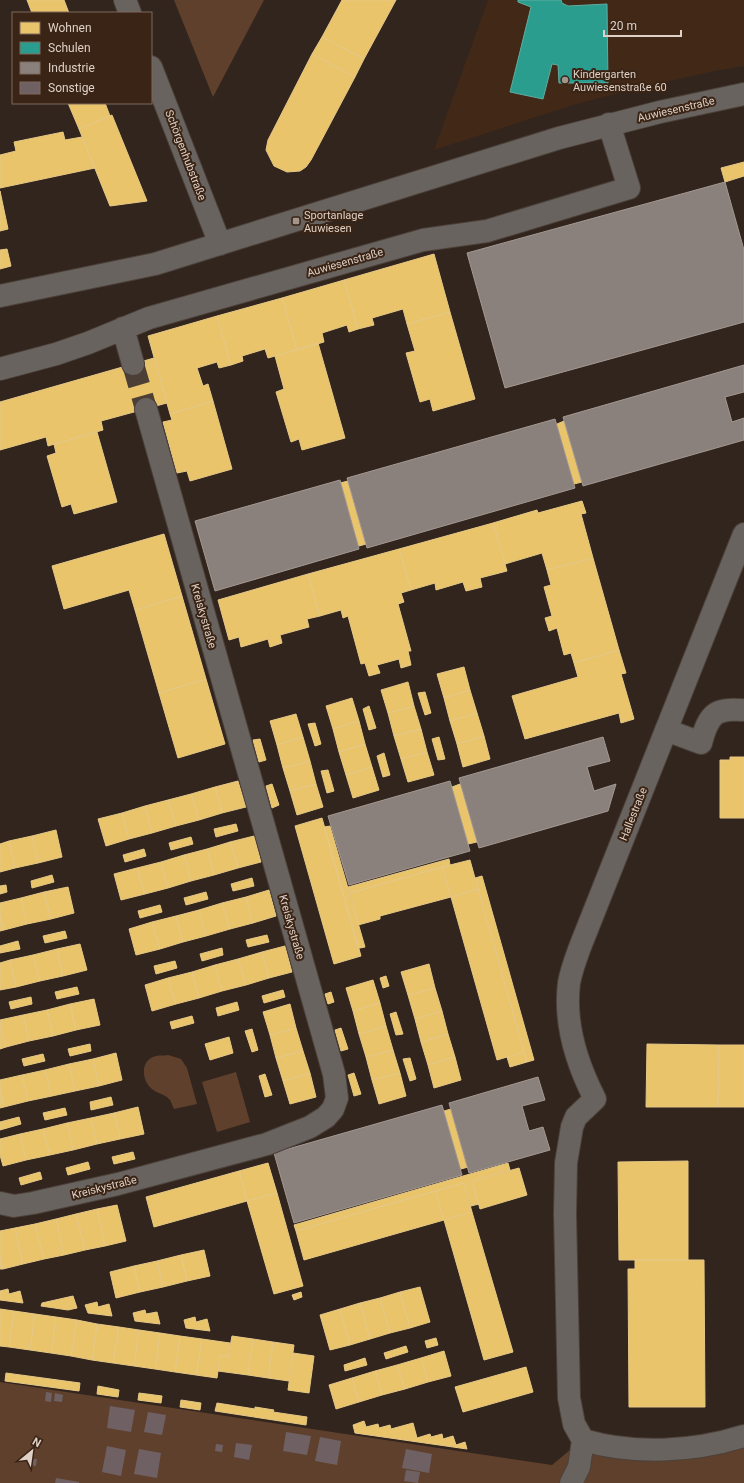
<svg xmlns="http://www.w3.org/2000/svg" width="744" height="1483" viewBox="0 0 744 1483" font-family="Roboto,sans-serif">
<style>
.built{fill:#422817}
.green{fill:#5f402c}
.homes{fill:#e9c46a;stroke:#e6c886}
.schools{fill:#2a9d8f;stroke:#60ada0}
.industry{fill:#8a817c;stroke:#a49992}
.building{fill:#6f6063}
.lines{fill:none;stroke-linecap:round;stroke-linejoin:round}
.minor-tunnel{stroke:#4c3f36;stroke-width:22;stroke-dasharray:22 11;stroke-linecap:butt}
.minor-casing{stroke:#4c413a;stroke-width:24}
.minor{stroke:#68635f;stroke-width:22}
.poi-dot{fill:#a2958c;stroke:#3a2415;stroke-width:1.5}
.labels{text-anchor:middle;stroke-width:4;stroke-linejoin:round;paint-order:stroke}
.poi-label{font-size:11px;fill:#dfd1c7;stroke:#3a2415;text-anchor:start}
.street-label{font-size:11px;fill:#dfd1c7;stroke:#3a2415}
</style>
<rect width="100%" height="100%" fill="#32251d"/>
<path class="built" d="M 488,0 L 744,0 L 744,66 L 710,72 L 634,89 L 573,105 L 434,150 Z"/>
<path class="green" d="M 174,0 L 264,0 L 213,97 Z
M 168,1055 L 181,1059 L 187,1068 L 197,1104 L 174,1109 C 172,1105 171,1100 168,1098 C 164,1094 156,1093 152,1089 C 141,1080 140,1060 156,1056 C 159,1055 164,1056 168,1055 Z
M 236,1072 L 250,1122 L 217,1132 L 202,1082 Z
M 0,1382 L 552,1465 L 576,1445 L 566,1483 L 0,1483 Z
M 744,1442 L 744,1483 L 576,1483 L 588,1450 Z"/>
<path class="homes" d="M 27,0 L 64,0 L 69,13 L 32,13 Z
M 342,0 L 396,0 L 364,59 L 322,37 Z
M 322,37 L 364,59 L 355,77 L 312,54 Z
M 312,54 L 355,77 L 311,160 L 306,167 L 300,171 L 287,172 L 274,166 L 266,150 L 268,140 Z
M 68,103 L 105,103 L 110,116 L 79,129 Z
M 112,115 L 147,201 L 110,206 L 79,129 Z
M 63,132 L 65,140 L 82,137 L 95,168 L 0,188 L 0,155 L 16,151 L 14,142 Z
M 744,162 L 744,176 L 725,182 L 721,168 Z
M 0,191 L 8,229 L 0,231 Z
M 7,249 L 11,266 L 0,269 L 0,250 Z
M 434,254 L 450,312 L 407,324 L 403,309 L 372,318 L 374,325 L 358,329 L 344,280 Z
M 344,280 L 358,329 L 349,332 L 347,325 L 322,333 L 324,342 L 297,350 L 282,298 Z
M 282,298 L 297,350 L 268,358 L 265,349 L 242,356 L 243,361 L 231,365 L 217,316 Z
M 450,312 L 475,399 L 433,411 L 430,399 L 420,402 L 406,353 L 415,351 L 407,324 Z
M 217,316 L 231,365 L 219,368 L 217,362 L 197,368 L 203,386 L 208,384 L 213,401 L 170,414 L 148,336 Z
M 318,343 L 345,438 L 302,450 L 299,439 L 291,442 L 276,392 L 284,389 L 275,356 Z
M 154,358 L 167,403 L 101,421 L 103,430 L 48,446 L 46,437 L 0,450 L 0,402 Z
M 213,401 L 232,469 L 190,481 L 187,471 L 177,473 L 163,422 L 172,420 L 170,414 Z
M 564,421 L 582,482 L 574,484 L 557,424 Z
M 97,432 L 117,502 L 74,514 L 71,504 L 62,507 L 47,456 L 56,453 L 54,444 Z
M 348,481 L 366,544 L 359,546 L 340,483 Z
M 582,501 L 586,513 L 581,514 L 593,558 L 547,570 L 542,553 L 505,564 L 493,523 L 537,510 L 538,513 Z
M 493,523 L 507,571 L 480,578 L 482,587 L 466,591 L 463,582 L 436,590 L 435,583 L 411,590 L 399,549 Z
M 164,534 L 182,596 L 135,610 L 129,590 L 64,609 L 52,566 Z
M 399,549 L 411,590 L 401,593 L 404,602 L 398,604 L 411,651 L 408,651 L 411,665 L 401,668 L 399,659 L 377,665 L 380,673 L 369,676 L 365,663 L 361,664 L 348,616 L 343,618 L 341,610 L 320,616 L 308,574 Z
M 593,558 L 619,650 L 574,663 L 571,653 L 564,655 L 557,628 L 549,631 L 545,618 L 552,616 L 544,587 L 551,585 L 547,570 Z
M 308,574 L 320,616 L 307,619 L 309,627 L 280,635 L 282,643 L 270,647 L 268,639 L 241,647 L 239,637 L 229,640 L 218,600 Z
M 182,596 L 206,679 L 159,693 L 135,610 Z
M 619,650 L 626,673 L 621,674 L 634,719 L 621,723 L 619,713 L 525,739 L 512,696 L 578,677 L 574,663 Z
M 464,667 L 470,690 L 444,698 L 437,674 Z
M 206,679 L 225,744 L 178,758 L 159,693 Z
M 408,682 L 414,706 L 388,713 L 381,690 Z
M 470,690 L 477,713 L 450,721 L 444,698 Z
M 425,692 L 431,713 L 425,715 L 418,693 Z
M 352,698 L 359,721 L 333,729 L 326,706 Z
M 369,706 L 376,728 L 369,730 L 363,709 Z
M 414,706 L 421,729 L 394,736 L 388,713 Z
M 477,713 L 484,736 L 457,744 L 450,721 Z
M 296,714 L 303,737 L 277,745 L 270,721 Z
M 359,721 L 365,744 L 339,752 L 333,729 Z
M 315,723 L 321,744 L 315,746 L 308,724 Z
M 421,729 L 427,752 L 401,759 L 394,736 Z
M 484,736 L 490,759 L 463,767 L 457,744 Z
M 303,737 L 310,761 L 283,768 L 277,745 Z
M 439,737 L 445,759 L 438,760 L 432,739 Z
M 260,739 L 266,760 L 259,762 L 253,740 Z
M 365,744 L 372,767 L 346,775 L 339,752 Z
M 427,752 L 434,775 L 408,782 L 401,759 Z
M 384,753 L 390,775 L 383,777 L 377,756 Z
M 730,757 L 744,757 L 744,818 L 720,818 L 720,760 L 730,760 Z
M 310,761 L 316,784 L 290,791 L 283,768 Z
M 372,767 L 379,790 L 353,798 L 346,775 Z
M 328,770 L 334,791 L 327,793 L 321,771 Z
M 238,781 L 246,807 L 222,813 L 215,787 Z
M 272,784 L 279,805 L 272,808 L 266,786 Z
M 316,784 L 323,807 L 297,815 L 290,791 Z
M 460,784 L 477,842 L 468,844 L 452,787 Z
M 215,787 L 222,813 L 199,820 L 191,794 Z
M 191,794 L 199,820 L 176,826 L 168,800 Z
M 168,800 L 176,826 L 152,833 L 145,806 Z
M 145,806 L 152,833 L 129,839 L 122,813 Z
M 122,813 L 129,839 L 106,846 L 98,819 Z
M 322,818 L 361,956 L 334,964 L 295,826 Z
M 236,824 L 238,831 L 216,837 L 214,829 Z
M 330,826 L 365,947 L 360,948 L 358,948 L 324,827 Z
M 56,830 L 62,857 L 38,863 L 32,836 Z
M 32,836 L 38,863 L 15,868 L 9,841 Z
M 254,836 L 261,862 L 238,868 L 230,842 Z
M 191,837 L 193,844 L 171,850 L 169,843 Z
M 9,841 L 15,868 L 0,872 L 0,844 Z
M 230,842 L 238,868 L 214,875 L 207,849 Z
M 144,849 L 146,856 L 125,862 L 123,855 Z
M 207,849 L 214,875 L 191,881 L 184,855 Z
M 184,855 L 191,881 L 168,888 L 161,862 Z
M 449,859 L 450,865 L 350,893 L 348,887 Z
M 470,860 L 478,889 L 451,897 L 442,867 Z
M 161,862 L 168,888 L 145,894 L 137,868 Z
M 442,867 L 451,897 L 380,916 L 380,919 L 358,925 L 350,893 Z
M 137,868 L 145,894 L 121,900 L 114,874 Z
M 52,875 L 54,882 L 32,888 L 31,881 Z
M 482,876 L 534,1060 L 527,1062 L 524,1052 L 475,878 Z
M 252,878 L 254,886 L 233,891 L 231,884 Z
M 6,885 L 7,892 L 0,894 L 0,886 Z
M 68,887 L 74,913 L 51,919 L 44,892 Z
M 478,889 L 524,1052 L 497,1060 L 451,897 Z
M 269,890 L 276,916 L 253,923 L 246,897 Z
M 44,892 L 51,919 L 27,924 L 21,898 Z
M 206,892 L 208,899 L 186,905 L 184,898 Z
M 246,897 L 253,923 L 230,929 L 222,903 Z
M 21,898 L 27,924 L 4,930 L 0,915 L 0,903 Z
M 222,903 L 230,929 L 206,936 L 199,910 Z
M 160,905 L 162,912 L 140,918 L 138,911 Z
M 199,910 L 206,936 L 183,942 L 176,916 Z
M 0,915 L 4,930 L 0,931 Z
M 176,916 L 183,942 L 160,949 L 152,922 Z
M 152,922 L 160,949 L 136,955 L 129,929 Z
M 65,931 L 67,938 L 45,943 L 43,936 Z
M 267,935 L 269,942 L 248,947 L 246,940 Z
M 18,941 L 20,949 L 0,953 L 0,946 Z
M 80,944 L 87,970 L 63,976 L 57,949 Z
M 285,946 L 292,972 L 269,978 L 262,952 Z
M 222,948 L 223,955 L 202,961 L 200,954 Z
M 57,949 L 63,976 L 40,981 L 33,955 Z
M 262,952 L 269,978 L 246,985 L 238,959 Z
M 33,955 L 40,981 L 16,987 L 10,960 Z
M 238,959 L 246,985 L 222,991 L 215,965 Z
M 10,960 L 16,987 L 0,990 L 0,963 Z
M 175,961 L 177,968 L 156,974 L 154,966 Z
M 429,964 L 435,988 L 408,995 L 401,972 Z
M 215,965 L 222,991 L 199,998 L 192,972 Z
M 192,972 L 199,998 L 176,1004 L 168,978 Z
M 386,976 L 389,986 L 383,988 L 380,978 Z
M 168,978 L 176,1004 L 152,1011 L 145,985 Z
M 373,980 L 380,1003 L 353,1011 L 346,988 Z
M 77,987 L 79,994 L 57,999 L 55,992 Z
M 435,988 L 442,1011 L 415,1019 L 408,995 Z
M 283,990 L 285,997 L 264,1003 L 262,996 Z
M 331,992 L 334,1002 L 328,1004 L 325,994 Z
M 31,997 L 32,1004 L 11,1009 L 9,1002 Z
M 94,999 L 100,1025 L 76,1030 L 70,1004 Z
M 237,1002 L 239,1010 L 218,1016 L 216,1008 Z
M 380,1003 L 386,1026 L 359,1034 L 353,1011 Z
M 70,1004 L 76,1030 L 53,1036 L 47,1010 Z
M 290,1004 L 296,1028 L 270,1035 L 263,1012 Z
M 47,1010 L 53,1036 L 29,1041 L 23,1015 Z
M 442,1011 L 448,1034 L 421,1042 L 415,1019 Z
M 396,1012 L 403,1034 L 396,1035 L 390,1014 Z
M 23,1015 L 29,1041 L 6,1047 L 0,1020 Z
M 192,1016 L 194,1023 L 172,1029 L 170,1022 Z
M 0,1022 L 6,1047 L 0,1049 Z
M 386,1026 L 393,1050 L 366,1057 L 359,1034 Z
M 296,1028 L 303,1051 L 276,1058 L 270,1035 Z
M 341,1028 L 348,1049 L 341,1051 L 335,1030 Z
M 252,1029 L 258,1050 L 252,1052 L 245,1031 Z
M 448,1034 L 455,1057 L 428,1065 L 421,1042 Z
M 229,1037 L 233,1053 L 210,1060 L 205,1044 Z
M 90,1044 L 91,1051 L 70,1056 L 68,1049 Z
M 647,1044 L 719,1045 L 718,1107 L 646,1107 Z
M 719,1045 L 744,1045 L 744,1107 L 718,1107 Z
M 393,1050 L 400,1073 L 372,1080 L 366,1057 Z
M 303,1051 L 310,1073 L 283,1081 L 276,1058 Z
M 524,1052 L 527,1062 L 510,1067 L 507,1057 Z
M 116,1053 L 122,1080 L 99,1086 L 93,1059 Z
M 43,1054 L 45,1061 L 24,1066 L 22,1059 Z
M 455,1057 L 461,1080 L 434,1088 L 428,1065 Z
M 410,1058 L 416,1079 L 410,1081 L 403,1059 Z
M 93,1059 L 99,1086 L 75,1091 L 69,1064 Z
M 69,1064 L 75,1091 L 52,1096 L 45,1070 Z
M 45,1070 L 52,1096 L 28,1101 L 22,1075 Z
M 310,1073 L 316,1097 L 290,1104 L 283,1081 Z
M 354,1073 L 361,1094 L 354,1096 L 348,1075 Z
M 400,1073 L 406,1096 L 379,1104 L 372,1080 Z
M 265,1074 L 272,1095 L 265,1097 L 259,1076 Z
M 22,1075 L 28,1101 L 4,1107 L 0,1087 L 0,1080 Z
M 0,1087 L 4,1107 L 0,1108 Z
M 111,1097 L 113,1105 L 91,1110 L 90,1102 Z
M 138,1107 L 144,1134 L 120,1139 L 114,1113 Z
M 65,1108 L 67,1115 L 45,1120 L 43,1113 Z
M 451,1109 L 468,1167 L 461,1169 L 444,1111 Z
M 114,1113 L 120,1139 L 97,1144 L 91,1118 Z
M 19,1117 L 21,1124 L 0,1130 L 0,1122 Z
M 91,1118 L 97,1144 L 73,1150 L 67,1123 Z
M 67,1123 L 73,1150 L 50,1155 L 43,1129 Z
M 43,1129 L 50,1155 L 26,1160 L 20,1134 Z
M 20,1134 L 26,1160 L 3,1166 L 0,1155 L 0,1139 Z
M 133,1152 L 135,1159 L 114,1164 L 112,1157 Z
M 688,1161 L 688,1260 L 619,1260 L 618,1162 Z
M 88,1162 L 90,1169 L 68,1175 L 66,1168 Z
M 268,1163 L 277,1193 L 247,1201 L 239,1171 Z
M 508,1163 L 510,1170 L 472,1181 L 479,1204 L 471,1206 L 464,1183 L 296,1231 L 294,1225 Z
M 519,1168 L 527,1195 L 480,1209 L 472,1181 Z
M 239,1171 L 247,1201 L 154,1227 L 146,1197 Z
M 40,1172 L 42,1179 L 21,1185 L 19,1178 Z
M 464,1183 L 472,1212 L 444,1220 L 435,1191 Z
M 435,1191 L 444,1220 L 304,1260 L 296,1231 Z
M 277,1193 L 303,1286 L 274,1294 L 247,1201 Z
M 117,1205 L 126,1241 L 105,1246 L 97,1209 Z
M 97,1209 L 105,1246 L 85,1250 L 76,1214 Z
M 472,1212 L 513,1352 L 484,1360 L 444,1220 Z
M 76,1214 L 85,1250 L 64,1255 L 56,1219 Z
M 56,1219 L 64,1255 L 44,1259 L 35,1224 Z
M 35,1224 L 44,1259 L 23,1264 L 15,1228 Z
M 15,1228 L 23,1264 L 3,1269 L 0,1256 L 0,1231 Z
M 204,1250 L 210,1276 L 187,1281 L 181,1255 Z
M 181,1255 L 187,1281 L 163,1287 L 157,1261 Z
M 0,1256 L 3,1269 L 0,1269 Z
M 635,1260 L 704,1260 L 705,1407 L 629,1407 L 628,1269 L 635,1269 Z
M 157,1261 L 163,1287 L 140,1292 L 134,1266 Z
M 134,1266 L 140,1292 L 116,1298 L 110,1272 Z
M 420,1287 L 430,1322 L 410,1328 L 400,1292 Z
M 8,1289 L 9,1294 L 20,1291 L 23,1303 L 0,1300 L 0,1291 Z
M 301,1292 L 302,1297 L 294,1300 L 292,1295 Z
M 400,1292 L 410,1328 L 390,1333 L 380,1298 Z
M 73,1296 L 77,1308 L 68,1310 L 41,1306 L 42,1303 Z
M 380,1298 L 390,1333 L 370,1339 L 360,1303 Z
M 97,1302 L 98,1307 L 109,1304 L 112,1316 L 88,1313 L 85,1305 Z
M 360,1303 L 370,1339 L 350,1345 L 340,1309 Z
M 0,1309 L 14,1311 L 9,1347 L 0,1346 Z
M 340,1309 L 350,1345 L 330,1350 L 320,1315 Z
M 145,1310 L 146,1314 L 157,1312 L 160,1324 L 135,1321 L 133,1313 Z
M 14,1311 L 35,1314 L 30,1350 L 9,1347 Z
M 35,1314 L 56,1317 L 51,1353 L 30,1350 Z
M 56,1317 L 77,1320 L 71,1356 L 51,1353 Z
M 195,1317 L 196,1322 L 207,1319 L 210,1331 L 186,1328 L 184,1320 Z
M 77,1320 L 97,1324 L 92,1360 L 71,1356 Z
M 97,1324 L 119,1327 L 113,1363 L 92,1360 Z
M 119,1327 L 139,1330 L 134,1366 L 113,1363 Z
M 139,1330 L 160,1333 L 155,1369 L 134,1366 Z
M 160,1333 L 180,1336 L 175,1372 L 155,1369 Z
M 180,1336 L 202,1339 L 196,1375 L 175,1372 Z
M 232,1336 L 253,1339 L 248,1375 L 218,1371 L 220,1356 L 228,1357 Z
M 436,1338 L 438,1345 L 427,1348 L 425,1341 Z
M 202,1339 L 230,1343 L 228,1357 L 220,1356 L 217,1378 L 196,1375 Z
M 253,1339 L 273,1342 L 268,1378 L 248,1375 Z
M 273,1342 L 294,1345 L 289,1381 L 268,1378 Z
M 406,1346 L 408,1352 L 386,1359 L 384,1353 Z
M 444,1351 L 451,1376 L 428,1382 L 421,1358 Z
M 293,1353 L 314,1356 L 309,1393 L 288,1390 Z
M 365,1358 L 367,1365 L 345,1371 L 344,1365 Z
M 421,1358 L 428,1382 L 405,1389 L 397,1365 Z
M 397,1365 L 405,1389 L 382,1395 L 375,1371 Z
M 526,1367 L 533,1392 L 463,1412 L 455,1387 Z
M 375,1371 L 382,1395 L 359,1402 L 352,1378 Z
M 6,1373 L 80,1383 L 79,1391 L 5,1381 Z
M 352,1378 L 359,1402 L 336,1409 L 329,1385 Z
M 98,1386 L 119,1390 L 118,1397 L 97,1394 Z
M 139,1393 L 162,1396 L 161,1403 L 138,1400 Z
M 181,1400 L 201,1403 L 200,1410 L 180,1407 Z
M 217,1403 L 255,1409 L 255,1407 L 274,1410 L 273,1412 L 307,1417 L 306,1425 L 215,1411 Z
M 364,1421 L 366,1427 L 378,1424 L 379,1428 L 390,1425 L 391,1429 L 413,1423 L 417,1438 L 430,1434 L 431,1437 L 442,1434 L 443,1439 L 453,1436 L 456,1445 L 465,1442 L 467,1449 L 355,1433 L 353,1425 Z"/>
<path class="schools" d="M 518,0 L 561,0 L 562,3 L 568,6 L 607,4 L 608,83 L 559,83 L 558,65 L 552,64 L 543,99 L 510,92 L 531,7 L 518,2 Z"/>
<path class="industry" d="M 725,182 L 744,250 L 744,322 L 505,388 L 467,253 Z
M 744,365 L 744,392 L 725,397 L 732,422 L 744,418 L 744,440 L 583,486 L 563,417 Z
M 555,419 L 575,488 L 367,548 L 347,478 Z
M 340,480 L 359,549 L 215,591 L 195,521 Z
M 603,737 L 610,761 L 587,767 L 594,791 L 616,784 L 608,811 L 479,848 L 459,778 Z
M 450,781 L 470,851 L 349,885 L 328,816 Z
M 538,1077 L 545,1100 L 522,1106 L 529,1131 L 543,1127 L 550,1150 L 469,1173 L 449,1103 Z
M 442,1105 L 462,1175 L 294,1223 L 274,1153 Z"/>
<path class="building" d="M 46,1392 L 52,1393 L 51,1402 L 45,1401 Z
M 55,1393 L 63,1395 L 62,1402 L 54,1401 Z
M 110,1406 L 135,1410 L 131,1432 L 107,1428 Z
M 148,1412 L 166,1415 L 162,1435 L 144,1432 Z
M 286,1432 L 311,1436 L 307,1455 L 283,1451 Z
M 320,1437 L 341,1441 L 337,1465 L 315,1461 Z
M 236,1443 L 252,1445 L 249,1460 L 234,1457 Z
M 216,1444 L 223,1445 L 222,1452 L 215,1451 Z
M 107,1446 L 126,1450 L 121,1476 L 102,1472 Z
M 139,1449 L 161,1453 L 157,1478 L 134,1474 Z
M 406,1449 L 432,1454 L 429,1473 L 402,1468 Z
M 29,1459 L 37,1459 L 36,1466 L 28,1465 Z
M 406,1470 L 420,1472 L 418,1483 L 404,1481 Z
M 56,1478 L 79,1482 L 79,1483 L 55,1483 Z"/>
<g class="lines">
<path class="minor-tunnel" d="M 133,364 L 146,409"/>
<defs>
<path id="minor" d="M 125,0 L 130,13
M 151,67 L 220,244
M 0,296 L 155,264 L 559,138 L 660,112 L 744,94
M 123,328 L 133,364
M 0,369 L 56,354 L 88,343 L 149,318 L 423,240 L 487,231 L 629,188 L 609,124
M 666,730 L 701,743 C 704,731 709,713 723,711 C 729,709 736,710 742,710
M 0,1203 L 14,1206 L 33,1203 L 118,1184 L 267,1144 L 310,1127 L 326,1117 L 333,1109 L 337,1098 L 334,1074 L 146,409
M 583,1440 C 634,1455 693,1452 744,1436
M 571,1483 L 579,1467 L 583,1440 L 574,1424 L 569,1398 L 565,1214 L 566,1163 L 572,1127 L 576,1117 L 595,1099 C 577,1064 564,1023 569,983 C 571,971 576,958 580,947 L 744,534"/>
</defs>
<use href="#minor" class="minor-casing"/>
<use href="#minor" class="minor"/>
</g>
<g class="poi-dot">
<circle cx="565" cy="80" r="4"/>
<rect x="292" y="217" width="8" height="8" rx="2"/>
</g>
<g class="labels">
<g class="poi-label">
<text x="573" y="78">Kindergarten<tspan x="573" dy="13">Auwiesenstraße 60</tspan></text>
<text x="304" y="219">Sportanlage<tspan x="304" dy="13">Auwiesen</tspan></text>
</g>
<g class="street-label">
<text transform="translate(676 109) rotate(-13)" y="4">Auwiesenstraße</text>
<text transform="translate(186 155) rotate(69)" y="4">Schörgenhubstraße</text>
<text transform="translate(345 262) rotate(-16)" y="4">Auwiesenstraße</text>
<text transform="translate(204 616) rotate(74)" y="4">Kreiskystraße</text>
<text transform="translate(633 814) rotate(-68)" y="4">Hallestraße</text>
<text transform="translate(292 927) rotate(74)" y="4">Kreiskystraße</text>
<text transform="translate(104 1187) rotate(-14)" y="4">Kreiskystraße</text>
</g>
</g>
<rect x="12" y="12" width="140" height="92" fill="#3a2415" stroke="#7c695c"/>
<rect x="20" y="22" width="20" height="12" fill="#e9c46a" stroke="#7c695c"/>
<text x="48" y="32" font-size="12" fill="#dfd1c7">Wohnen</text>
<rect x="20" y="42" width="20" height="12" fill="#2a9d8f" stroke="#7c695c"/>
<text x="48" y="52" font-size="12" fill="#dfd1c7">Schulen</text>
<rect x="20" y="62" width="20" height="12" fill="#8a817c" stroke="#7c695c"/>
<text x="48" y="72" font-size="12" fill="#dfd1c7">Industrie</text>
<rect x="20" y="82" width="20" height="12" fill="#6f6063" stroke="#7c695c"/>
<text x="48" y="92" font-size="12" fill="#dfd1c7">Sonstige</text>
<g transform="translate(32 1451) rotate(29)" stroke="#3a2415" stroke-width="3" paint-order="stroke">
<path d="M0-3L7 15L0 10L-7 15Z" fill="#dfd1c7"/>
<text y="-6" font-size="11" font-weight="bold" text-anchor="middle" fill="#dfd1c7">N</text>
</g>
<path d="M604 30v6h77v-6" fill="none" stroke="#dfd1c7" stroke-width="2"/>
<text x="610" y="30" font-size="12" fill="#dfd1c7" stroke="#3a2415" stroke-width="3" paint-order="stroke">20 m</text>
</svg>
